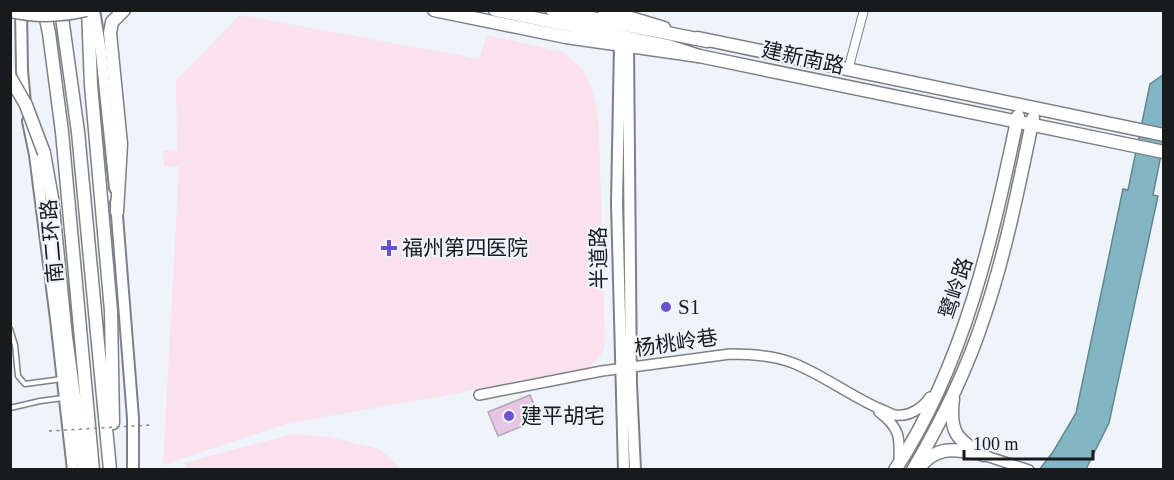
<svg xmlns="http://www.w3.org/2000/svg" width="1174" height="480" viewBox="0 0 1174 480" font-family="'Times New Roman','Noto Sans SC',serif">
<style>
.medical{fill:#fae1eb}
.water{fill:#82b6c3;stroke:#628791;stroke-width:1.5}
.building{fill:#e6c5e5;stroke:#b0aaaf;stroke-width:1.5}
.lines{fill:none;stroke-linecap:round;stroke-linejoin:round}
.service-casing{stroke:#7c8187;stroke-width:7}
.minor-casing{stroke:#7c8187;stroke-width:10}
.tertiary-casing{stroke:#7c8187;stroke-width:12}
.secondary-casing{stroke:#7c8187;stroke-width:14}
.primary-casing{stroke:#7c8187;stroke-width:15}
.trunk-casing{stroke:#7c8187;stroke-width:15}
.service{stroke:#fff;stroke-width:4}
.minor{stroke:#fff;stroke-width:8}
.tertiary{stroke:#fff;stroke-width:9}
.secondary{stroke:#fff;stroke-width:10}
.primary{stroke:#fff;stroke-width:12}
.trunk{stroke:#fff;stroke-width:12}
.trunk-bridge-casing{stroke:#7c8187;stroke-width:15;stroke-linecap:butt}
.path-bridge{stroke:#85898d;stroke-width:1.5;stroke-dasharray:3 4.5;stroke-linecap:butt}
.trunk-bridge{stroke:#fff;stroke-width:12}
.poi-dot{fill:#6b52cb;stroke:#eef4fa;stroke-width:2}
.labels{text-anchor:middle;stroke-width:4.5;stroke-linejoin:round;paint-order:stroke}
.street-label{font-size:21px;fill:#181a1c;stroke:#eef4fa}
.poi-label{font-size:21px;fill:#181a1c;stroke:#eef4fa;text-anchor:start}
</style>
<rect width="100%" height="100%" fill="#eef4fa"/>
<path class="medical" d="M 240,15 L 480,59 L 486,35 L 564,52 L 583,70 L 589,81 L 597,108 L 599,129 L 605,342 L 603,351 L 593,364 L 581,371 L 285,424 L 163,465 L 179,167 L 164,166 L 163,151 L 177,150 L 176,80 Z
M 292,434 L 329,437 L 379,449 L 401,469 L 189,470 L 184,463 Z"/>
<path class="water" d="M 1163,75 L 1163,145 L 1153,195 L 1158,196 L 1109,423 L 1086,469 L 1039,470 L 1053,452 L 1076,413 L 1123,189 L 1128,190 L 1150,84 Z"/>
<path class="building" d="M 530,395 L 540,419 L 498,436 L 488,412 Z"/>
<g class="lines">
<defs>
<path id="service" d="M 10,329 L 15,345 L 18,376 L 25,384 L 62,379
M 10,408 L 40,401 L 63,398"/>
<path id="minor" d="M 848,70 L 864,10"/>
<path id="tertiary" d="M 479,395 L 602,371 L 730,354 C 751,354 773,355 793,363 C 823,375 849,395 878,408 C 884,410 890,414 895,415 C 909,417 923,408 930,397
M 879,412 C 900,428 900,437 899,462
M 983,455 L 1029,470"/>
<path id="secondary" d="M 21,10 L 22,71 L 25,103
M 94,10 L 101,52 L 115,188
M 620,45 L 617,203 L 624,470
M 628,46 L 631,384 L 635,470
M 28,121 L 35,155 L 56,319 L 73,470
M 116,203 L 133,418 L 133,470"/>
<path id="primary" d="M 434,10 L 566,37 L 699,56 L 1164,152
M 604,10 L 664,28
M 698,38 L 1164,135
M 117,212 L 121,144 L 110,33 L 112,22 L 124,10
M 953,399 C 949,431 956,440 983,455
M 920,467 C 934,448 952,448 974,453
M 895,470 C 965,363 992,239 1018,116
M 913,470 C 941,422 967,370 984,317 C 1006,252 1019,185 1033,118"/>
<path id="trunk" d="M 44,10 L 49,33 L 62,132 L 93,470
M 61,10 L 78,132 L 110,470
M 88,10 L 91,85 L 111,311 L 113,423
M 495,10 L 668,46 L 699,56
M 552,10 L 707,41
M 44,153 L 52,198 L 66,337 L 84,470"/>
</defs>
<use href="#service" class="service-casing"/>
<use href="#minor" class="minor-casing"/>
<use href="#tertiary" class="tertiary-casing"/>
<use href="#secondary" class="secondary-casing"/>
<use href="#primary" class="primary-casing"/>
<use href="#trunk" class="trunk-casing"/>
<use href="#service" class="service"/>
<use href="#minor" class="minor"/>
<use href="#tertiary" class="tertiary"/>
<use href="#secondary" class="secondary"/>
<use href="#primary" class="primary"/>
<use href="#trunk" class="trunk"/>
<defs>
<path id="trunk-bridge" d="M 10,11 C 36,17 61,16 86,10
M 10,77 L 26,105 L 44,153"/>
</defs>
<use href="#trunk-bridge" class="trunk-bridge-casing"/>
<path class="path-bridge" d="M 49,431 L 150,425"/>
<use href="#trunk-bridge" class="trunk-bridge"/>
</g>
<g class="poi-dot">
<path d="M386 239h6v6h6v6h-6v6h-6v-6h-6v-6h6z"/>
<circle cx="666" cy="307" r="6"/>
<circle cx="509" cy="416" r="6"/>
</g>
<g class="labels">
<g class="street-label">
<text transform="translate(803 58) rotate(12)" y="7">建新南路</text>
<text transform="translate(52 241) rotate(-95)" y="7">南二环路</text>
<text transform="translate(599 258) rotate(-91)" y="7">半道路</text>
<text transform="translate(956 288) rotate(-72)" y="7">鹭岭路</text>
<text transform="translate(676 343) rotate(-8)" y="7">杨桃岭巷</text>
</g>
<g class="poi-label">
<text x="402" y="255">福州第四医院</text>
<text x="678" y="314">S1</text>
<text x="521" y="423">建平胡宅</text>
</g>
</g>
<rect width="1174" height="480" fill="none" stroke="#181a1c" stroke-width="24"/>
<path d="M964 450v9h129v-9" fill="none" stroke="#181a1c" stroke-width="3"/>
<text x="973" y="450" font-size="18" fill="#181a1c" stroke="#eef4fa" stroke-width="4.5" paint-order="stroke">100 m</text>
</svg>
